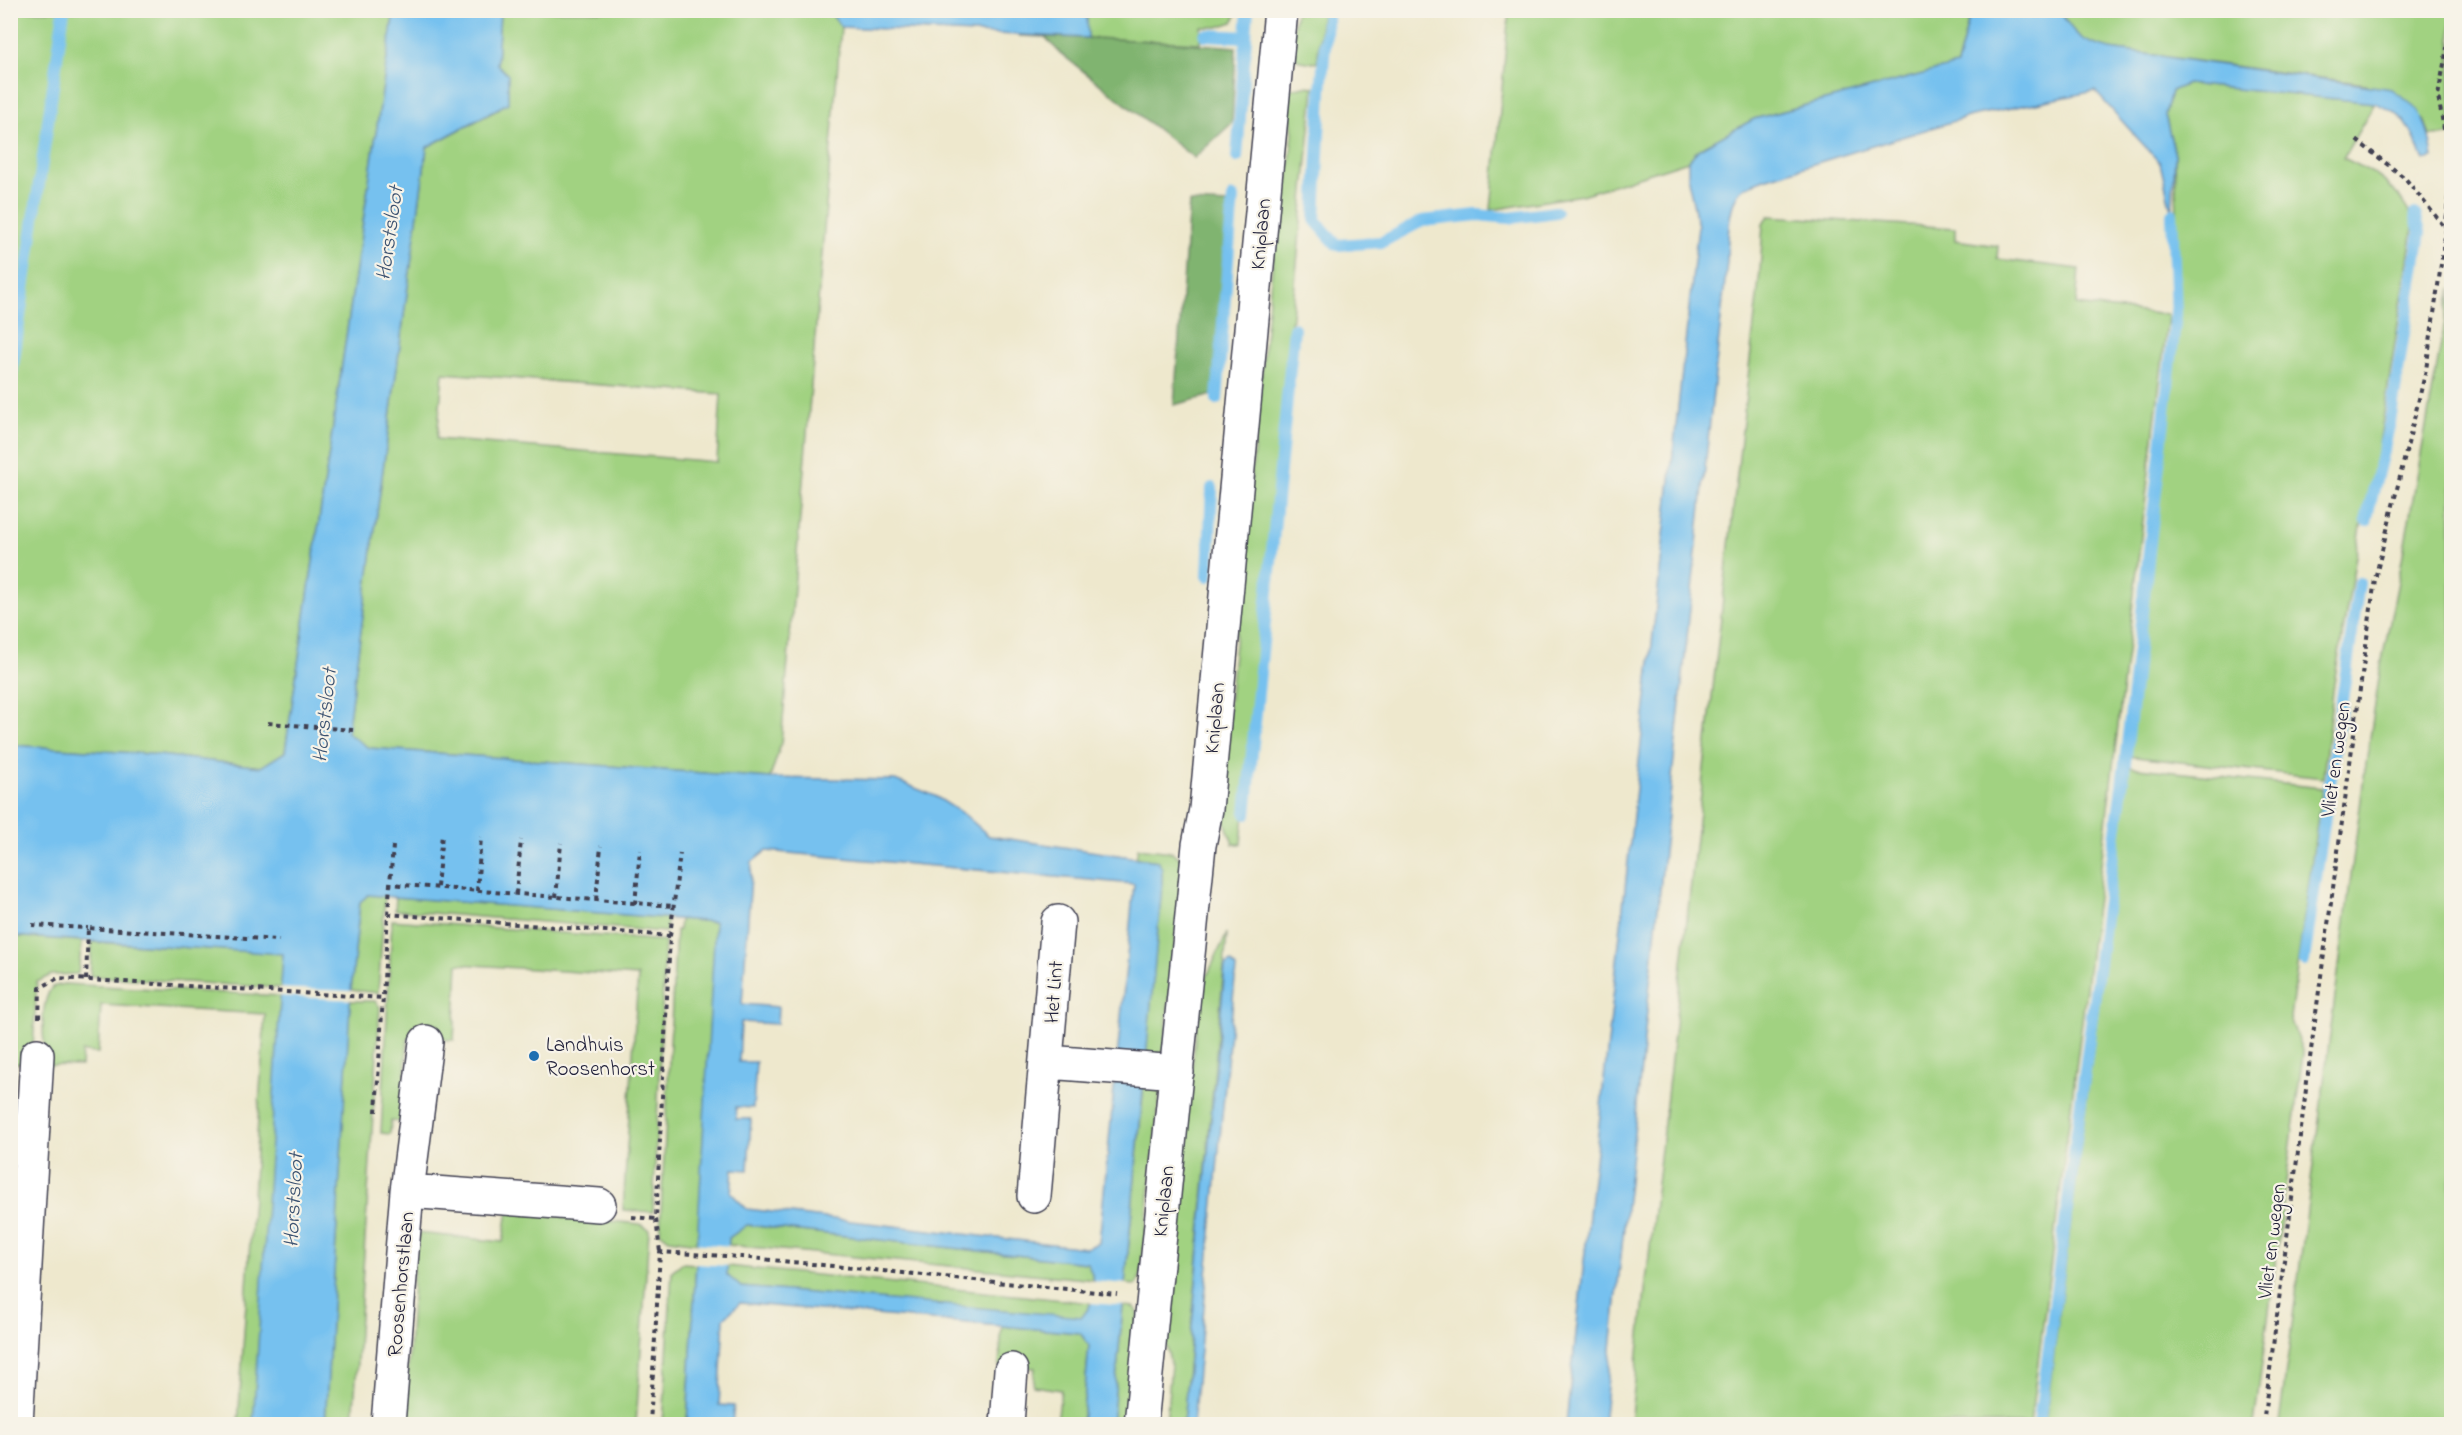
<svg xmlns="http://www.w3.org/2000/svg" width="2462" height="1435" viewBox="0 0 2462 1435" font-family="'Indie Flower',sans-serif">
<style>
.green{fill:#a1d281;stroke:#627a5e;stroke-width:1.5;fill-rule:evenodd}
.forest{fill:#80b46f;stroke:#516b55;stroke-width:1.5}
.water{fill:#76c1ef;stroke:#4c7295;stroke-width:1.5;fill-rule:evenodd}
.pier{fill:#eee8cd}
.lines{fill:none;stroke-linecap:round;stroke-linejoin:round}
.stream{stroke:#76c1ef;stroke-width:12}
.minor-casing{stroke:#414051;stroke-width:36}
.path{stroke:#414051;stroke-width:4;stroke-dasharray:4.5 4.5;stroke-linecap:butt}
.minor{stroke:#fff;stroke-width:33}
.poi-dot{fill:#1f6fb2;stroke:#f7f3e8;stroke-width:2}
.labels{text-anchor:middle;stroke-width:4.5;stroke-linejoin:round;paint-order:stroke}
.street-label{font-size:21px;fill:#22223b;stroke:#f7f3e8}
.poi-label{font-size:21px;fill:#22223b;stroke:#f7f3e8;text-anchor:start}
.water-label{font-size:22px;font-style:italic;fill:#3b5271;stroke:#f7f3e8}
</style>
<rect width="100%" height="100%" fill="#f7f3e8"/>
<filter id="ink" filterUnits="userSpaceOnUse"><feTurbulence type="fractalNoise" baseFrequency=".0167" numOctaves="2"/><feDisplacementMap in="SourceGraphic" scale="12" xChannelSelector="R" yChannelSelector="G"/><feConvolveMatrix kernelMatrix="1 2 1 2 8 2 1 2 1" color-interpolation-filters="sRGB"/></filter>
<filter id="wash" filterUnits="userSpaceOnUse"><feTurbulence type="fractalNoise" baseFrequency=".008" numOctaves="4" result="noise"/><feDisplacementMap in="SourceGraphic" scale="24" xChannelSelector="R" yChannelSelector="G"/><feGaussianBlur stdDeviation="1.35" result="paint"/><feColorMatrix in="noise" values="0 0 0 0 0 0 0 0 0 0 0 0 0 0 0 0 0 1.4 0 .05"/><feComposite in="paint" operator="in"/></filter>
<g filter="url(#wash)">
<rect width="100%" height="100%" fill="#eee8cd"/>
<path class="green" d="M 10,11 L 394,11 L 285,752 L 262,767 L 150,754 L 11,745 Z
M 500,11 L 829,11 L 841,27 L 781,744 L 770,778 L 369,748 L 347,733 L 427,147 L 499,109 L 497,64 ZM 443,373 L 721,394 L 717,462 L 437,439 Z
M 1069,11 L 1238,11 L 1233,22 L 1218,27 L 1201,27 L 1200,43 L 1088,38 L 1086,17 L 1069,13 Z
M 1296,11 L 1322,11 L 1317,63 L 1300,61 L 1290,54 Z
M 1509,11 L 1971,11 L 1957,65 L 1754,119 L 1699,149 L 1688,161 L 1582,195 L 1491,210 Z
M 2060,11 L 2451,11 L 2451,135 L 2430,136 L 2424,119 L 2366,84 L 2110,49 C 2082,42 2074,36 2060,11 Z
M 2187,84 L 2375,103 L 2343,158 C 2379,174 2396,185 2414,222 L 2377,457 L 2362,521 L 2334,683 L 2323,778 L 2127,756 L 2180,313 L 2175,155 L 2165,115 L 2171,91 Z
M 1304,86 L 1314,87 L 1241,844 L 1233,844 L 1219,805 L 1274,249 L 1284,217 L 1293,133 L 1291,119 L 1286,110 L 1288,90 Z
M 1769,216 L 1955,228 L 1955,240 L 1998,246 L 1997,259 L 2079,269 L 2076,305 L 2168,315 L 2081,1029 L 2030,1424 L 1630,1424 L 1760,271 L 1763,224 Z
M 2451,288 L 2451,1424 L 2279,1424 L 2363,784 L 2381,665 L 2397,587 Z
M 2129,767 L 2322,788 L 2290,1018 L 2303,1053 L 2254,1424 L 2045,1424 Z
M 1138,848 L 1172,852 L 1183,861 L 1164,1050 L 1158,1054 L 1146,1053 L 1158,861 L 1136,858 Z
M 368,895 L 385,896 L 378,993 L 351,990 L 360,902 Z
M 396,897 L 667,918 L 666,932 L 395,910 Z
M 680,919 L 716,922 L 698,1243 L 669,1239 L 660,1232 L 676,930 L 679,930 Z
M 392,920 L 665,941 L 653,1212 L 623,1210 L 638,976 L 458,964 L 454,1040 L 408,1038 L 401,1122 L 391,1121 L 390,1134 L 381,1133 Z
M 1227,933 L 1183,1424 L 1166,1424 L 1171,1364 L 1164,1339 L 1200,991 Z
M 10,936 L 82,941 L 78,974 L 51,975 L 37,982 L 33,1047 L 26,1064 L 11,1063 Z
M 92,942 L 283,953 L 282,988 L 90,976 Z
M 64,984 L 281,996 L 254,1424 L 238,1424 L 265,1014 L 101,1005 L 98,1053 L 82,1052 L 81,1066 L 49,1065 C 42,1045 39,1005 52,987 Z
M 350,1001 L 375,1001 L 380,1007 L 353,1424 L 325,1424 Z
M 1144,1084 L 1156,1085 L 1160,1091 L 1141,1275 L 1136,1285 L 1125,1284 Z
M 508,1211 L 640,1224 L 649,1230 L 636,1424 L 405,1424 L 415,1244 L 419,1233 L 503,1242 Z
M 746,1225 L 1087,1263 L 1096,1280 L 728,1245 L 729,1238 Z
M 682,1263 L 696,1264 L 687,1424 L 663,1424 L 672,1271 Z
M 727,1266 L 1093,1303 L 1082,1318 L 741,1287 L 727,1275 Z
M 1123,1306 L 1134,1307 L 1138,1314 L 1128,1424 L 1112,1424 Z
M 1002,1326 L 1080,1333 L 1089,1345 L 1082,1424 L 1057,1424 L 1061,1390 L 1033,1386 L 1035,1368 L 999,1366 Z"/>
<path class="forest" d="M 1019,36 C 1091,38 1164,40 1236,47 L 1232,123 L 1194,158 L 1060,53 L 1045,37 Z
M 1189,202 L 1228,204 L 1213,395 L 1174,405 Z"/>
<path class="water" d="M 394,11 L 500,11 L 497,64 L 508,75 L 508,103 L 427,147 L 347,733 L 369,748 L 770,778 L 895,780 L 935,796 L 965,815 L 989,836 L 1158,861 L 1162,869 L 1162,886 L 1112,1424 L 1082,1424 L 1089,1345 L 1080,1333 L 740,1303 L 724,1318 L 719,1405 L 734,1406 L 732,1424 L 687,1424 L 715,922 L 368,895 L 360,902 L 351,990 L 325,1424 L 253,1424 L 283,954 L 11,936 L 10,745 L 150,754 L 261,767 L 285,752 ZM 766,851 L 1134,884 L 1099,1243 L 1086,1248 L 747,1209 L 731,1193 L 733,1169 L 748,1170 L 751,1119 L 736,1119 L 736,1107 L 753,1108 L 756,1062 L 739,1062 L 741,1022 L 777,1024 L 778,1007 L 742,1004 L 752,862 ZM 747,1225 L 1087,1263 C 1099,1286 1098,1297 1082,1317 L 741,1287 L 727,1275 L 729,1238 Z
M 829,11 L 1069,11 L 1070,13 L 1087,17 L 1088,38 L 841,27 Z
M 1971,11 L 2060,11 C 2074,36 2082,42 2110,49 L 2392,89 C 2422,109 2428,122 2433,158 L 2424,160 C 2410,129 2409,116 2375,103 L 2187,84 L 2171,91 L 2165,115 L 2175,155 L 2172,214 L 2160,163 L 2095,91 L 1971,116 L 1764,179 C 1758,182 1748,184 1742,189 C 1727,202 1728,244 1727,262 L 1603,1424 L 1566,1424 L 1698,226 L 1688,180 L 1688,161 L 1699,149 L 1754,119 L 1957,65 Z
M 1231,962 L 1236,968 L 1193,1424 L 1183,1424 L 1225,966 Z"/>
<path class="pier" d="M 278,988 L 353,991 L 353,1000 L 277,996 Z
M 694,1243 L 731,1246 L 730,1266 L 693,1264 Z
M 1093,1281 L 1128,1284 L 1126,1306 L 1090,1303 Z"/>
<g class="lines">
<path class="stream" d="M 1328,10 L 1321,91 L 1315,220 L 1337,245 L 1382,242 L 1422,221 L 1477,215 L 1510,218 L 1556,212
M 1205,35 L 1246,37
M 1237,157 L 1248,10
M 10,386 L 64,10
M 1217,399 L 1233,197
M 2366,521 L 2390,422 L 2420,232 L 2415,214
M 1208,576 L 1212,488
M 1246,814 L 1294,328
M 2304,961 L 2359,583
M 2039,1424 L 2125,763 L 2176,314 L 2172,214"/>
</g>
</g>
<g filter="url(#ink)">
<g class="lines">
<defs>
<path id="minor" d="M 1048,1062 L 1177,1072
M 407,1191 L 599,1205
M 1034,1196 L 1058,922
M 16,1424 L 37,1055
M 388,1424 L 407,1191 L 426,1042
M 1007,1424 L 1011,1370
M 1141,1424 L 1199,845 L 1206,809 L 1281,10"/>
</defs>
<use href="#minor" class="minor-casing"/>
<path class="path" d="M 2446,228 L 2450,162 L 2438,96 L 2452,21
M 268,723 L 353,730
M 393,846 L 390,884 L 673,906
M 437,887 L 442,834
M 477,891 L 481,837
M 516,894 L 521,840
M 556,897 L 561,843
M 596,900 L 601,846
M 635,904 L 640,850
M 388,914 L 390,884
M 32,925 L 88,928
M 670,936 L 680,853
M 86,980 L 88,928 L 279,940
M 39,1018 L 40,988 L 58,978 L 383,998
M 376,1112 L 388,914 L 670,936 L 656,1219 L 660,1252
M 632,1217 L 656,1219
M 650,1424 L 660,1252 L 741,1257 L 1117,1294
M 2263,1424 L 2313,1035 L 2375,579 L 2426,370 L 2446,229 L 2405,178 L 2355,139"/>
<use href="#minor" class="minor"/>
</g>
</g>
<circle class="poi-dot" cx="534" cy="1056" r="6"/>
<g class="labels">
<g class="street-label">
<text transform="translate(1260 234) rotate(-85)" y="7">Kniplaan</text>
<text transform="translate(1214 718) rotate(-85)" y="7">Kniplaan</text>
<text transform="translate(2335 759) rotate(-82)" y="7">Vliet en wegen</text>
<text transform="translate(1053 992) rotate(-86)" y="7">Het Lint</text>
<text transform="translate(1163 1201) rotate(-84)" y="7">Kniplaan</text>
<text transform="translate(2271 1241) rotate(-83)" y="7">Vliet en wegen</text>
<text transform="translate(400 1284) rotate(-85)" y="7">Roosenhorstlaan</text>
</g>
<g class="poi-label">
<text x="546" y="1051">Landhuis<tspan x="546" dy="24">Roosenhorst</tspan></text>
</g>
<g class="water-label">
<text transform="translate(388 233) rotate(-82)" y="8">Horstsloot</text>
<text transform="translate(323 715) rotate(-84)" y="8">Horstsloot</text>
<text transform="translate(292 1200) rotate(-87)" y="8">Horstsloot</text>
</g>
</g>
<rect width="2462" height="1435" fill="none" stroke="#f7f3e8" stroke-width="36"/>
</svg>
